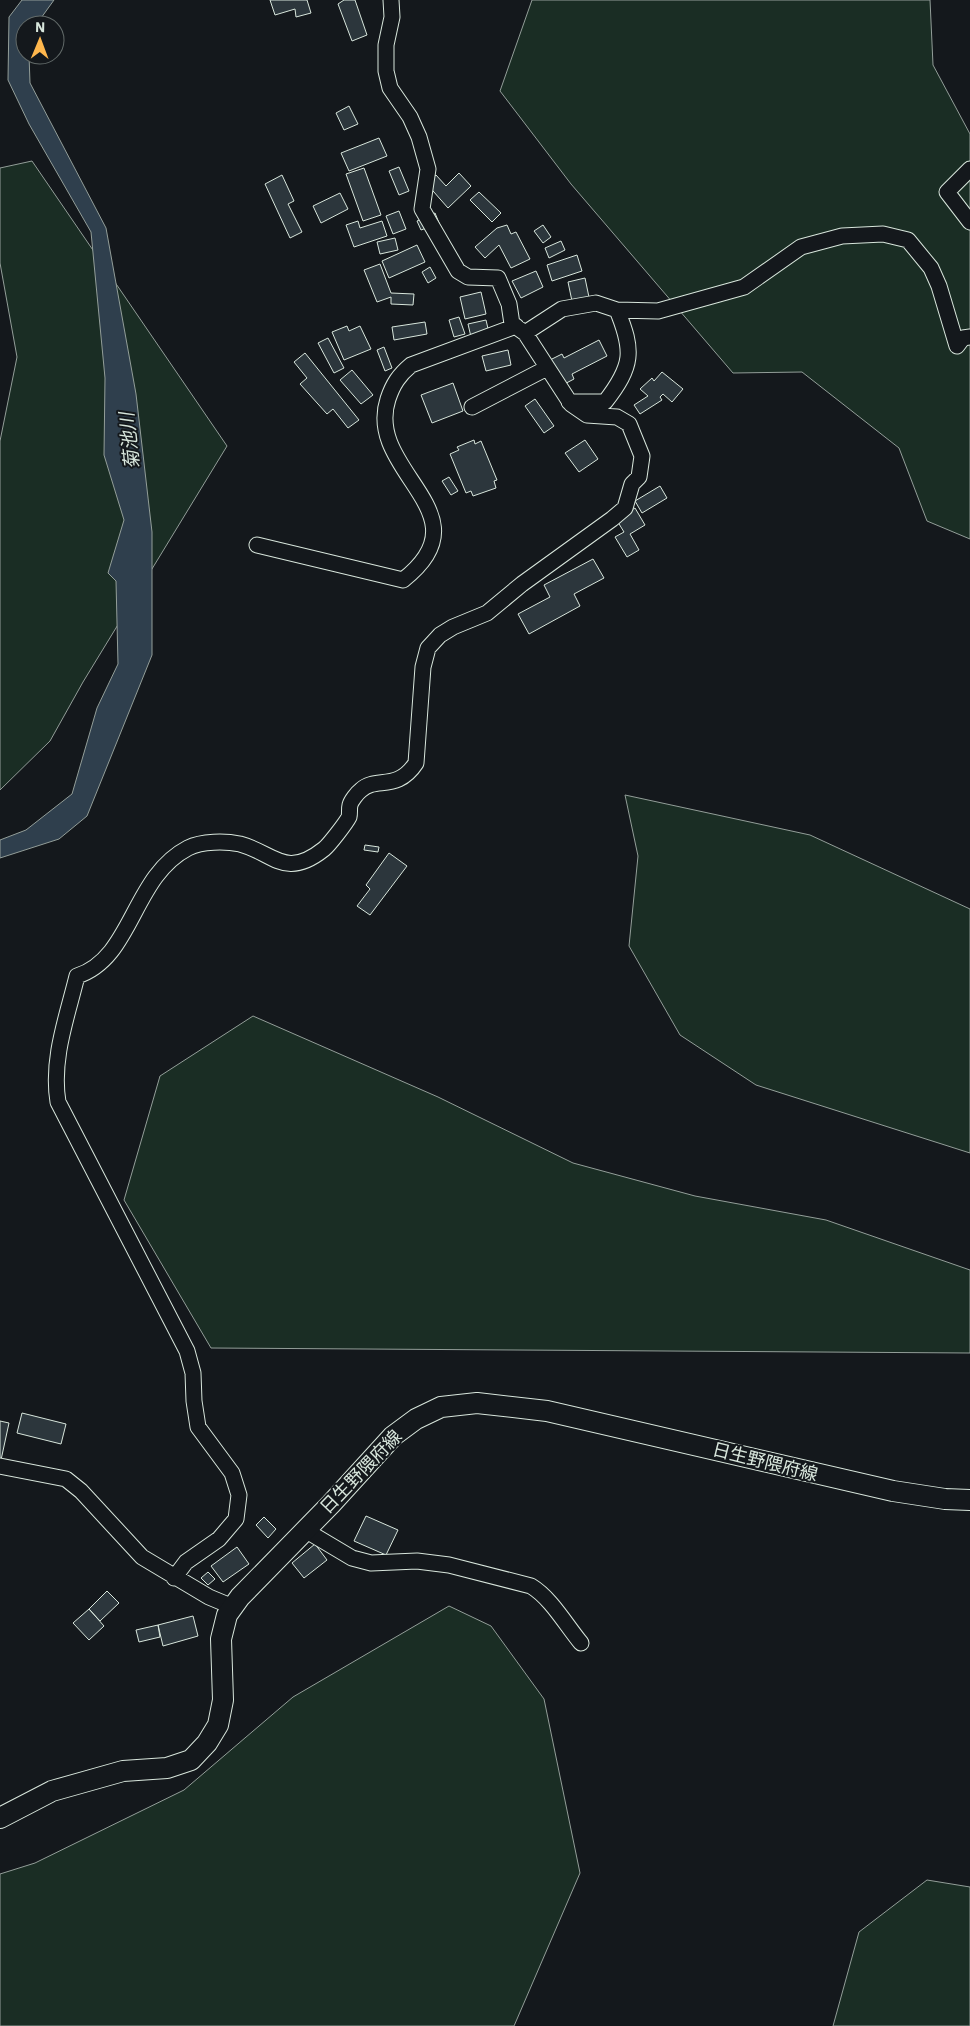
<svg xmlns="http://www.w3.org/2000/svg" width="970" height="2026" viewBox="0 0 970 2026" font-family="'IBM Plex Sans','Noto Sans JP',sans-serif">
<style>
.green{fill:#1a2d24;stroke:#939e99}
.water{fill:#2f3f4d;stroke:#939e99}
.building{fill:#2c363c;stroke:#d8e6dc}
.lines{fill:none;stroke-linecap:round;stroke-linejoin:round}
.street-casing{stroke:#d8e6dc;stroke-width:17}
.secondary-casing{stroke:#d8e6dc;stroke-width:22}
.street{stroke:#14181c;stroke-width:15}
.secondary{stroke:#14181c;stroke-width:20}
.labels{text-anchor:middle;stroke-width:4;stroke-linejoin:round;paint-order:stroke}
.street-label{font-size:18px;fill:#d8e6dc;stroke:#14181c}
.water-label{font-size:19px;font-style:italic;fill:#d8e6dc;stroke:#14181c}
</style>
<rect width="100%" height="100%" fill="#14181c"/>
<path class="green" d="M 532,0 L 930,0 L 933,65 L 970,134 L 970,539 L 927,521 L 899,448 L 802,372 L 733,373 L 571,184 L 500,91 Z
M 32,161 L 227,446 L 83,682 L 50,741 L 0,790 L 0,441 L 17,357 L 0,263 L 0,168 Z
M 625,795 L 810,835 L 970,909 L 970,1153 L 756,1085 L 680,1035 L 629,946 L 638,856 Z
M 253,1016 L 438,1097 L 573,1163 L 695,1196 L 826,1220 L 970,1270 L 970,1353 L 211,1348 L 124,1200 L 160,1076 Z
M 449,1606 L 491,1626 L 544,1699 L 580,1873 L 514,2026 L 0,2026 L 0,1874 L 35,1863 L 184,1790 L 293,1697 Z
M 927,1880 L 970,1887 L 970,2026 L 833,2026 L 859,1932 Z"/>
<path class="water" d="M 22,0 L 54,0 L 36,25 L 25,25 L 25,55 L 29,55 L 30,83 L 106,228 L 136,394 L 152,532 L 152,655 L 87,816 L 59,839 L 0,858 L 0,840 L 26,830 L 72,794 L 97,708 L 118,664 L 116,581 L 108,573 L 124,520 L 104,455 L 105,378 L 91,232 L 29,124 L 8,80 L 9,17 Z"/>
<path class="building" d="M 270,0 L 307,0 L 311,13 L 296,17 L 295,9 L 275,15 Z
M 344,0 L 355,0 L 367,35 L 352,41 L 338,4 Z
M 349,106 L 358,124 L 344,130 L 336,113 Z
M 379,138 L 387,156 L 349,171 L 341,153 Z
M 399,167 L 409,191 L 399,195 L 389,171 Z
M 364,168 L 381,215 L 363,221 L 346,174 Z
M 459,173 L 471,186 L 448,208 L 426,183 L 436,175 L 446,186 Z
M 282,175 L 294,201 L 288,204 L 302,232 L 290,238 L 265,184 Z
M 479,192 L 501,213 L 492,222 L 470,200 Z
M 340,193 L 348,209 L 321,223 L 313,206 Z
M 399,211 L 406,229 L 393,234 L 386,216 Z
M 435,213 L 439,223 L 421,230 L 417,221 Z
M 358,221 L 360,228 L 382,221 L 387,236 L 354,247 L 346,225 Z
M 507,225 L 511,234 L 516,232 L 530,259 L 511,268 L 499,245 L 485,258 L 475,247 L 497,228 Z
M 543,225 L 551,237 L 543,243 L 534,231 Z
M 395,238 L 398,250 L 380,254 L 377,242 Z
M 561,241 L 565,250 L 549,258 L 545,248 Z
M 417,245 L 425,262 L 389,278 L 382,261 Z
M 577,255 L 582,271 L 552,281 L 547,265 Z
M 380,264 L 391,293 L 414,294 L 413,305 L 391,304 L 391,297 L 377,302 L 364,270 Z
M 430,267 L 436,278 L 428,283 L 422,272 Z
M 536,271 L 543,287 L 521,298 L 512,281 Z
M 585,278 L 590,302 L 573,306 L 568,282 Z
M 481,292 L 486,314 L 465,319 L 460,297 Z
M 459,317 L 465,334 L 454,337 L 449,320 Z
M 486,320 L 489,333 L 471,337 L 468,324 Z
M 425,322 L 427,334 L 394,340 L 392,327 Z
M 347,326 L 349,331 L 360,326 L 371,349 L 344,360 L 332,332 Z
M 328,338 L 344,368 L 334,373 L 318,343 Z
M 599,340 L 607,356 L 572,374 L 574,379 L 553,390 L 540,365 L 562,354 L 564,358 Z
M 384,347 L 392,368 L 385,371 L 377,350 Z
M 508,350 L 511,365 L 486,371 L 482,356 Z
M 305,353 L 359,420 L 348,428 L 333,409 L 327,414 L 300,384 L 307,378 L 294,362 Z
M 352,370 L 373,395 L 361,404 L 340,380 Z
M 662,372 L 683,389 L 672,402 L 663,394 L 660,397 L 662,400 L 640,414 L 634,405 L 648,396 L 640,389 L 652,378 L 654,381 Z
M 453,383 L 463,411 L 432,423 L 421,395 Z
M 535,399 L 554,426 L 544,433 L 525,406 Z
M 474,440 L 475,444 L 481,441 L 497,480 L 494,481 L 496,488 L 473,496 L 471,491 L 466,493 L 450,454 L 459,450 L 457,447 Z
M 585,440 L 598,459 L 579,472 L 565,453 Z
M 449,477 L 458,491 L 451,495 L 442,481 Z
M 660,486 L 667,498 L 642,513 L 635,501 Z
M 635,508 L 645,525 L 630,534 L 639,550 L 627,557 L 615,537 L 624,532 L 616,519 Z
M 593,559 L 604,578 L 574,594 L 580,606 L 529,634 L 518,614 L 550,597 L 544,585 Z
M 365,845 L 379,847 L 378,852 L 364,850 Z
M 389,853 L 407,866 L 370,915 L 357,906 L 370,889 L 366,885 Z
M 22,1413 L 66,1424 L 61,1444 L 17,1433 Z
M 0,1421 L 9,1423 L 1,1460 L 0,1460 Z
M 366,1516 L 398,1530 L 386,1555 L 354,1541 Z
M 264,1517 L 276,1529 L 268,1538 L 256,1525 Z
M 315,1544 L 327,1560 L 304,1578 L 292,1563 Z
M 237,1547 L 249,1564 L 223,1582 L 211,1566 Z
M 208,1572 L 215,1579 L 208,1585 L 201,1578 Z
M 107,1591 L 119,1603 L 100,1621 L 89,1609 Z
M 89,1609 L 104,1626 L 89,1640 L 73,1623 Z
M 193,1616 L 198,1636 L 163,1646 L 158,1625 Z
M 158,1625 L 160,1637 L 139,1642 L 136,1630 Z"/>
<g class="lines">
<defs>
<path id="street" d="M 970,169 L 947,192 L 970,222
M 525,333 L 562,309 L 596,303 L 617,310 L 658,311 L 744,287 L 801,247 L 842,236 L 883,234 L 908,240 L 931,268 L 939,286 L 957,346 L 963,338 L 970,337
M 569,402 L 605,402 C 633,366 634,351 617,310
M 472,407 L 547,368
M 257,545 L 403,580 C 489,513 364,472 388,399 C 393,384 399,375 411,365 L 516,326
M 0,1466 L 66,1479 L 81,1491 L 142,1557 L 209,1597 L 233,1607
M 305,1530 L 352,1558 L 371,1563 L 417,1561 L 449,1565 L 531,1586 C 551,1598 566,1625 581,1643
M 174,1578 L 186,1562 L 219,1539 L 236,1519 L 239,1495 L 232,1473 L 198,1427 L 194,1401 L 193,1373 L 187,1351 L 58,1102 C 51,1059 67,1017 77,976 C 133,958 132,877 188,848 C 202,841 225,841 240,844 C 274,853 285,880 324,849 C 329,845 346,823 349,817 C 350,813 349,809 350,805 C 351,801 357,793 361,790 C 376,776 397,792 416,763 L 423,667 L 428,648 L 440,635 L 453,627 L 487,613 L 522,584 L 612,519 L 625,508 L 632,484 L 639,477 L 642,456 L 629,424 L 617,417 L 587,415 L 571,404 L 525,333 L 512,324 L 509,304 L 498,278 L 468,277 L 458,271 L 422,209 L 428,169 L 419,137 L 410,117 L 390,88 L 386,71 L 386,45 L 392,17 L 391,0"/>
<path id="secondary" d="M 0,1818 L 52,1791 L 123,1771 L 167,1768 L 191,1760 L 207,1743 L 218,1725 L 223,1700 L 221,1639 L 227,1615 L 240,1597 L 331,1504 L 393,1436 L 416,1419 L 441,1407 L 477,1403 L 547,1411 L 893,1491 L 945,1499 L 970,1500"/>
</defs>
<use href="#street" class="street-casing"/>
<use href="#secondary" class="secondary-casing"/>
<use href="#street" class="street"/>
<use href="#secondary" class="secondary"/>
</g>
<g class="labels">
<g class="street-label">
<text transform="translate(765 1462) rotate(14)" y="6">日生野隈府線</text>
<text transform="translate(361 1472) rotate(-46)" y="6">日生野隈府線</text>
</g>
<g class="water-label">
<text transform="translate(129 441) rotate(-96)" y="7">菊池川</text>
</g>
</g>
<g transform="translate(40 40) rotate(1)"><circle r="24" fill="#14181c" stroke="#626a69"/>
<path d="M0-4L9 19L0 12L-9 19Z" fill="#ffb74d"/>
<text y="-8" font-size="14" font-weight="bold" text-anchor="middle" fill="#d8e6dc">N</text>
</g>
</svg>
